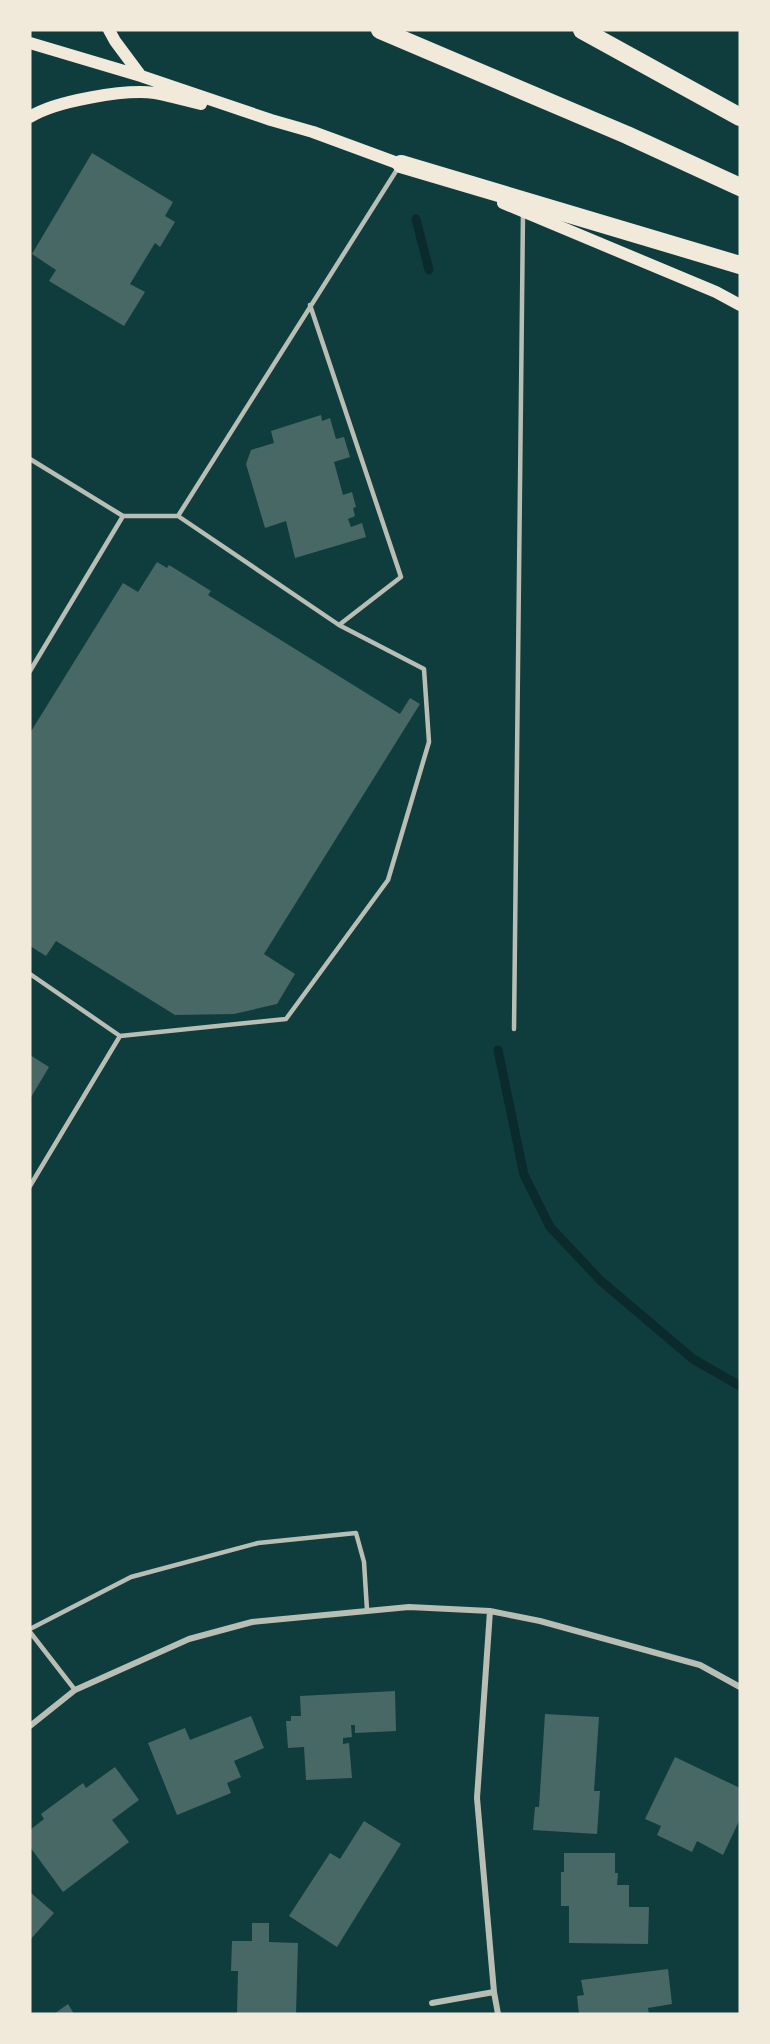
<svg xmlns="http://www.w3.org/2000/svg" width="770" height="2044" viewBox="0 0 770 2044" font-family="'IBM Plex Sans',sans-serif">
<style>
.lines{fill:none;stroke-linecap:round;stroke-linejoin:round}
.stream{stroke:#0a2a2b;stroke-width:9}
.building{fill:#486865}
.service{stroke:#b8beb3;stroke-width:4.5}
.minor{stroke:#b8beb3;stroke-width:6}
.secondary{stroke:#f1e9da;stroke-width:12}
.motorway{stroke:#f1e9da;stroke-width:18}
</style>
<rect width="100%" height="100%" fill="#0f3d3e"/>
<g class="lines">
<path class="stream" d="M 416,219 L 429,270
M 498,1050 L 524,1175 L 550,1227 L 601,1281 L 693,1359 L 740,1386"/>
</g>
<path class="building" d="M 92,153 L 173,202 L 165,216 L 175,222 L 160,247 L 155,243 L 130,284 L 145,292 L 124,326 L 49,281 L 56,270 L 32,254 Z
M 321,415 L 322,421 L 330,418 L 336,439 L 344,437 L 350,457 L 334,462 L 343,495 L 352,492 L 356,507 L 353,508 L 355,516 L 348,519 L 351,527 L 362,523 L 366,537 L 295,558 L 286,521 L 265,528 L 246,464 L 251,450 L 274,443 L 271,431 Z
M 157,562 L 167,568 L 169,565 L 211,591 L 208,595 L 400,714 L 410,698 L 420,704 L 264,954 L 295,974 L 277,1004 L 234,1014 L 175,1015 L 56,941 L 46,956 L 30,946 L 30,733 L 123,583 L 138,592 Z
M 30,1055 L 49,1067 L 30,1099 Z
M 395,1691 L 396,1731 L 355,1733 L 355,1725 L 351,1725 L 352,1737 L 343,1738 L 343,1744 L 349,1743 L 352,1778 L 306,1780 L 304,1747 L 288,1748 L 286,1721 L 291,1721 L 291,1716 L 301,1716 L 300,1696 Z
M 545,1714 L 599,1717 L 594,1791 L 600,1791 L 597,1834 L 533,1830 L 535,1807 L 539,1807 Z
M 251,1716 L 264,1748 L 234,1761 L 241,1777 L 227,1783 L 231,1793 L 177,1815 L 148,1743 L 185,1728 L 190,1740 Z
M 675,1757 L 740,1788 L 740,1819 L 723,1855 L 697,1841 L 692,1852 L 657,1835 L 661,1826 L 645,1819 Z
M 115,1767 L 139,1800 L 112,1820 L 129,1842 L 63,1892 L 30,1847 L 30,1830 L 44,1819 L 41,1814 L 83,1783 L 86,1788 Z
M 364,1821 L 401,1844 L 337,1947 L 289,1916 L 330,1853 L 340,1859 Z
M 564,1853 L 615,1853 L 615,1873 L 618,1873 L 617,1885 L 629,1885 L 629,1907 L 649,1907 L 648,1944 L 569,1943 L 569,1906 L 561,1906 L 561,1872 L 564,1872 Z
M 30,1892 L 54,1913 L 30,1940 Z
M 252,1923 L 269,1923 L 269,1942 L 298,1943 L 296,2014 L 237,2014 L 238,1971 L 231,1971 L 232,1941 L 252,1941 Z
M 668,1969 L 672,2004 L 648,2008 L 649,2014 L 579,2014 L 577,1996 L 584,1995 L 581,1980 Z
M 68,2004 L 74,2014 L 54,2014 Z"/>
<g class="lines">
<path class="service" d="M 30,459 L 123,516 L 30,671
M 123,516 L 178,516 L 339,625 L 401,577 L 310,305
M 178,516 L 398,168
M 30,974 L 120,1036 L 30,1186
M 514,1029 L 523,213
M 120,1036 L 286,1019 L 388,880 L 429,742 L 424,669 L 339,625
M 30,1629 L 131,1577 L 258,1543 L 356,1533 L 364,1562 L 367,1610
M 30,1632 L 75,1690"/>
<path class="minor" d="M 490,1611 L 477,1798 L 494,1992 L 498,2014
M 30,1726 L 75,1690 L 189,1639 L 252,1622 L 409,1607 L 490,1611 L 540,1621 L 700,1665 L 740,1687
M 432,2003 L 494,1992"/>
<path class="secondary" d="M 109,30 L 115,41 L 141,76
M 30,43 L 141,76 L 271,120 L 313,132 L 408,167
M 30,117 C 55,101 125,89 155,93 C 171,96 186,100 201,104
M 503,203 L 716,292 L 740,305"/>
<path class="motorway" d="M 380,30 L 627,135 L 740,187
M 582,30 L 740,117
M 401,164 L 740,265"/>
</g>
<rect width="770" height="2044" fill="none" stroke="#f1e9da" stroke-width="63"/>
</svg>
